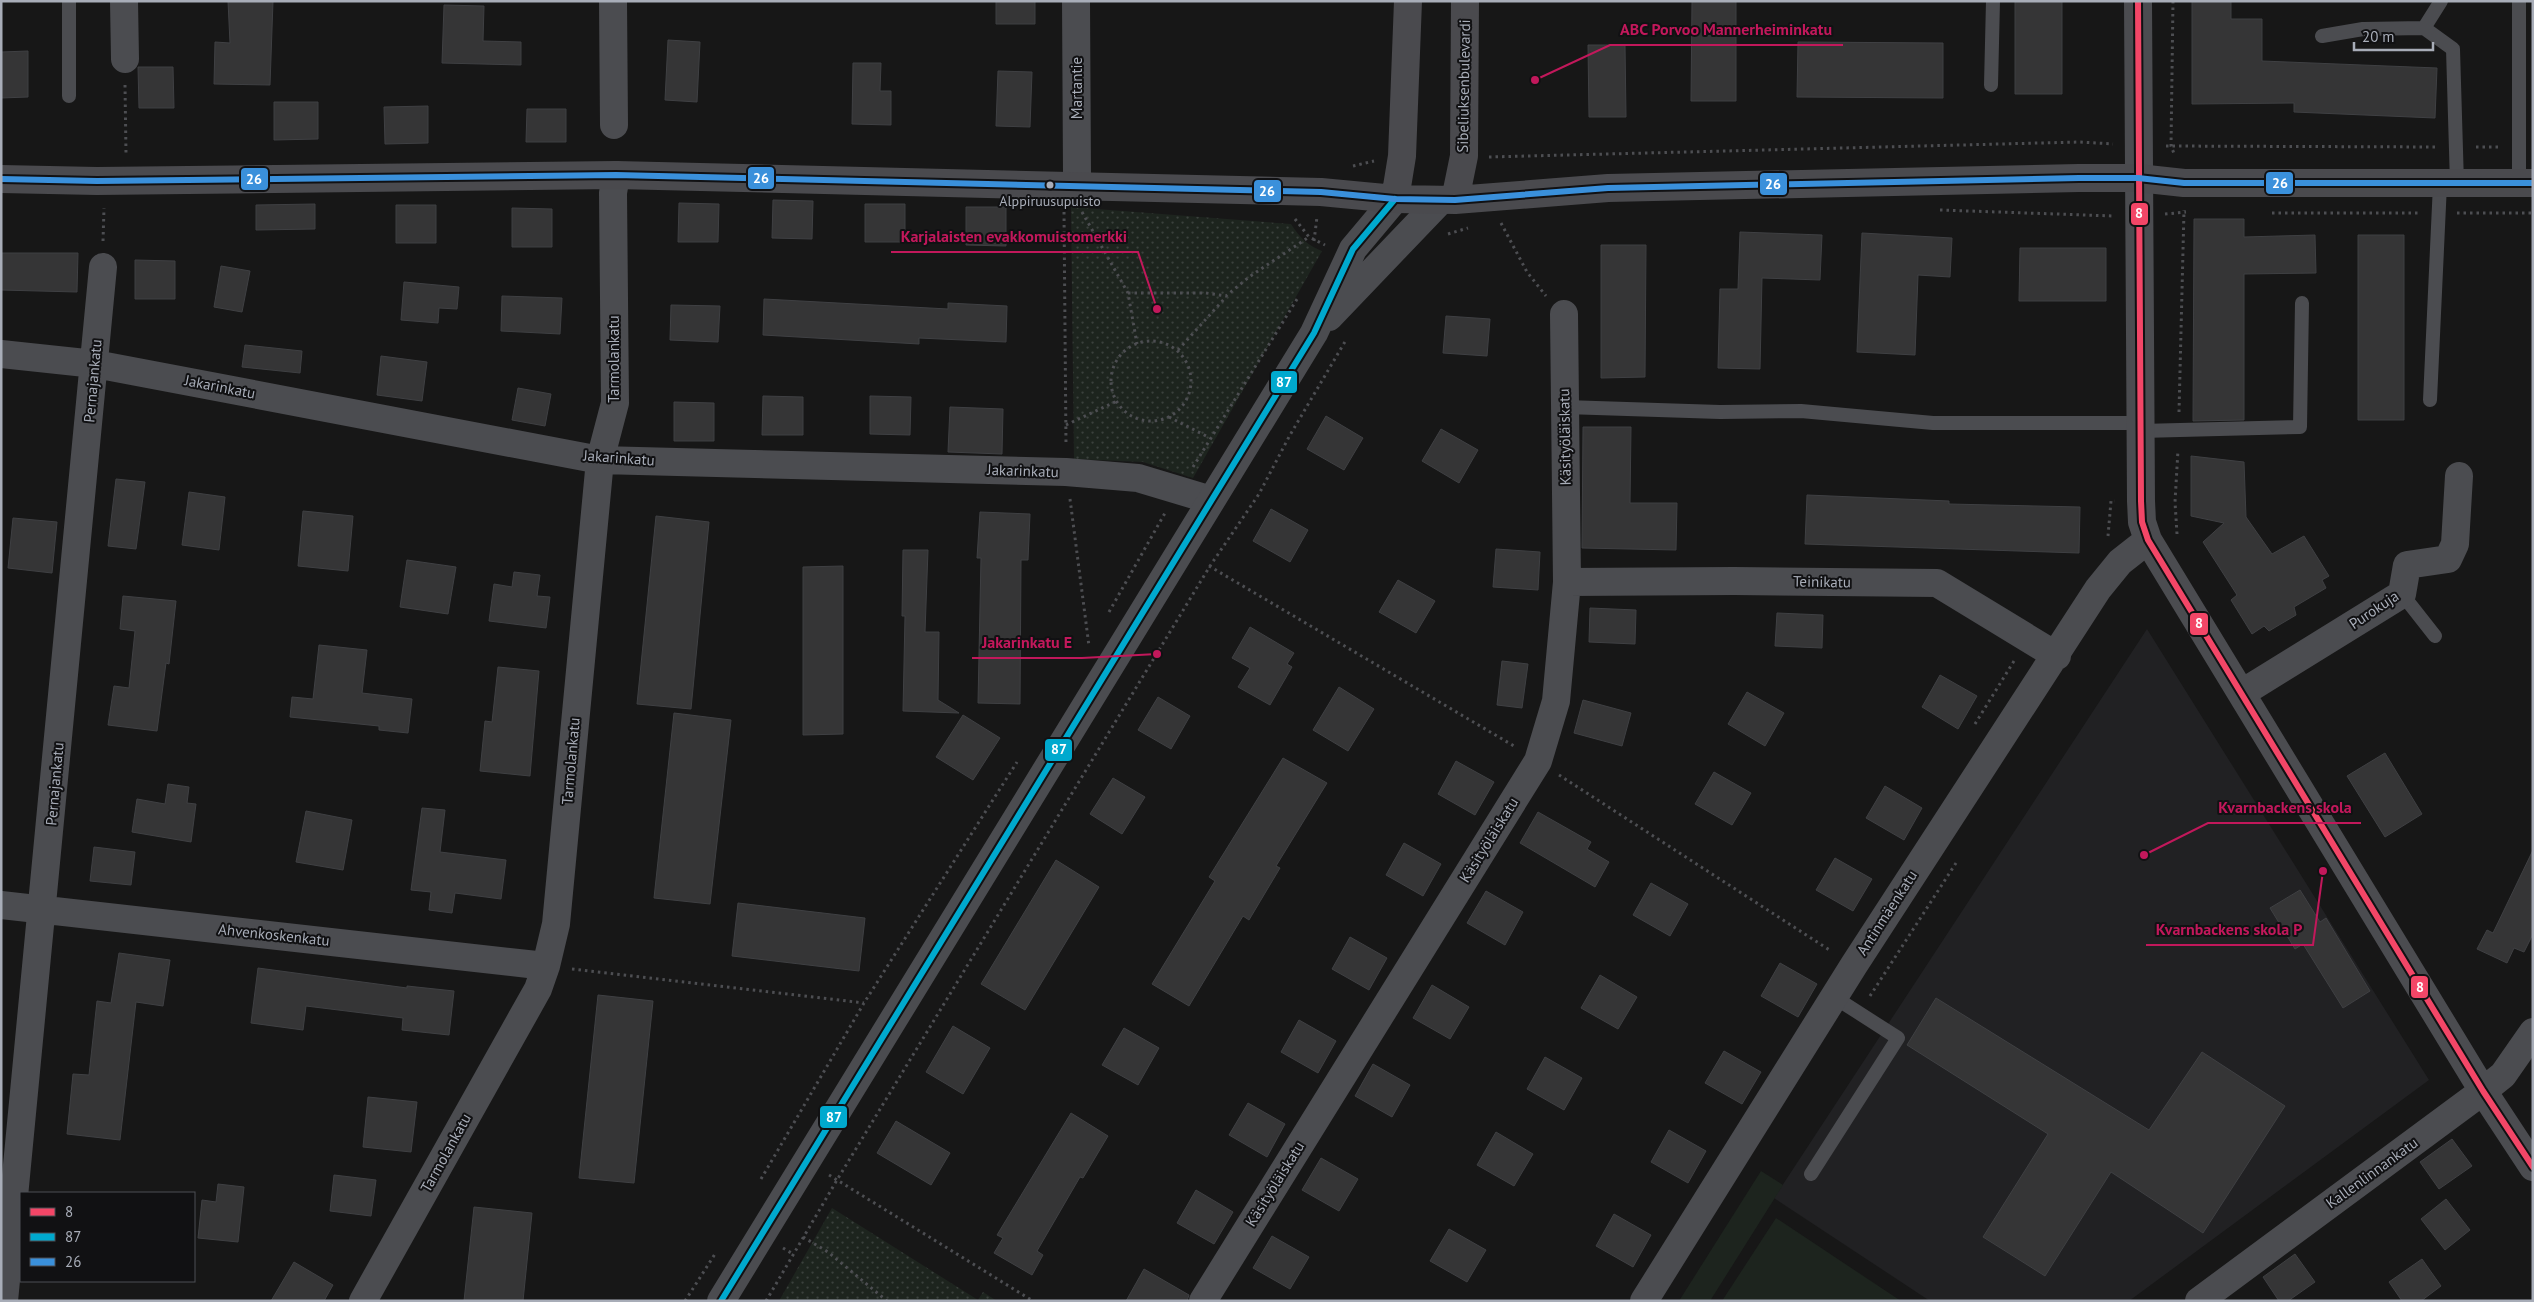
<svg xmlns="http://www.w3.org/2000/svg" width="2534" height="1302" viewBox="0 0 2534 1302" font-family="'PT Sans',sans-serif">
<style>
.built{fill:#212123}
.grass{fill:#1d241e}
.park{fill:url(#park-dots)}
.building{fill:#353536;stroke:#3f4043}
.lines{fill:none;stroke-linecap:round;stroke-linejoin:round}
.path{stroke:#4d4e52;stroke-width:3;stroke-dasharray:2.5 4;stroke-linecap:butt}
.service{stroke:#4b4c50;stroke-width:14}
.minor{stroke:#4b4c50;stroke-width:28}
.tertiary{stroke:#4b4c50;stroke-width:28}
.secondary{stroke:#4a4a4e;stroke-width:28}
.bus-1-casing{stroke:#111113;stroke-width:10}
.bus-2-casing{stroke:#111113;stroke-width:10}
.bus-3-casing{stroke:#111113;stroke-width:10}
.bus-1{stroke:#f34667;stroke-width:6}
.bus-2{stroke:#00a9ce;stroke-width:6}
.bus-3{stroke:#3a90db;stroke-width:6}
.bus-dot{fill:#a8adb8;stroke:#111113;stroke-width:2}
.labels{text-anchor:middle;stroke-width:4;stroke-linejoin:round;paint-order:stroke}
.bus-label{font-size:14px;fill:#a8adb8;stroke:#111113}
.street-label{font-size:15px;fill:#a8adb8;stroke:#111113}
.leader{fill:none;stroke:#c2185b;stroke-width:2}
.callout-dot{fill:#c2185b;stroke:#111113;stroke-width:2}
.callout-label{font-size:16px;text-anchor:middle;font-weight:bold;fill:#c2185b;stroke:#111113;stroke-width:4;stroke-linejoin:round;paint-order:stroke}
.line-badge{stroke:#111113;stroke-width:2}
.badge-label{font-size:14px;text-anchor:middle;font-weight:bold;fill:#fff}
</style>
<defs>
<pattern id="park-dots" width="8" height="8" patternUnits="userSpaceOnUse" patternTransform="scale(1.25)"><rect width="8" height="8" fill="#1d241e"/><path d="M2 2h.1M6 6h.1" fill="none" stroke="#3b413d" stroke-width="1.8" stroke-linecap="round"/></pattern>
</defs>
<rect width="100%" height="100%" fill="#171717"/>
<path class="built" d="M 2147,629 L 2429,1080 L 2129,1301 L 1930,1301 L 1774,1198 Z"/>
<path class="grass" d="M 1761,1171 L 1783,1185 L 1710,1301 L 1679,1301 Z
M 1776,1218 L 1901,1301 L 1722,1301 Z"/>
<path class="park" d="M 1071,207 L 1291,224 C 1300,238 1307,245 1322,251 L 1193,478 L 1143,462 L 1074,459 Z
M 832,1208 L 978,1300 L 983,1292 L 997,1301 L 779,1301 Z"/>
<path class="building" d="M 228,1 L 273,1 L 270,85 L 214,84 L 215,42 L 230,43 Z
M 996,1 L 1035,1 L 1035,24 L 996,24 Z
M 1692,1 L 1736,1 L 1736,101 L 1691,101 Z
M 2015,1 L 2062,1 L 2062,94 L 2015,94 Z
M 2192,1 L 2231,1 L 2231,19 L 2262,19 L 2262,61 L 2437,68 L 2435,118 L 2294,112 L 2294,103 L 2192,104 Z
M 444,5 L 484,6 L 483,41 L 521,42 L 521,65 L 442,63 Z
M 668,40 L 700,42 L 697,102 L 665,100 Z
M 1798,42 L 1943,43 L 1943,98 L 1797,97 Z
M 1588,45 L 1625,45 L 1626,117 L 1589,117 Z
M 28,51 L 28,97 L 1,98 L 1,52 Z
M 853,63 L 881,63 L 880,91 L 891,91 L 891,125 L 852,124 Z
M 138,67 L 173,67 L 174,108 L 139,108 Z
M 998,71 L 1032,72 L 1030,127 L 996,126 Z
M 274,102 L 318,102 L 318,139 L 274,140 Z
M 428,106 L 428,143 L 385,144 L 384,107 Z
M 527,109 L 566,109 L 566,142 L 526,142 Z
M 773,200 L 813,201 L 812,239 L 772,238 Z
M 679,203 L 719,204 L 718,242 L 678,242 Z
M 315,204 L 315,229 L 256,230 L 256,205 Z
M 865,204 L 905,204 L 905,242 L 865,242 Z
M 396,205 L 436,205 L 436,243 L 396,243 Z
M 966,207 L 1006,207 L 1006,246 L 966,245 Z
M 512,208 L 552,209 L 552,247 L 512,247 Z
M 2194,219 L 2244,219 L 2244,237 L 2315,235 L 2316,273 L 2244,274 L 2244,420 L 2193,421 Z
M 1740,232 L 1822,235 L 1820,280 L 1762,278 L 1760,369 L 1718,368 L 1720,289 L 1738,289 Z
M 1862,233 L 1952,238 L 1950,277 L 1918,275 L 1915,355 L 1857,352 Z
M 2358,235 L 2404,235 L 2404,420 L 2358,420 Z
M 1601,245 L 1646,245 L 1645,377 L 1601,378 Z
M 2020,248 L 2106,248 L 2106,301 L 2019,301 Z
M 1,253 L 78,253 L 77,292 L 1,290 Z
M 135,260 L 175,261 L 175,299 L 135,299 Z
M 221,266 L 250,271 L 242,312 L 214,307 Z
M 404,282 L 459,287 L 457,309 L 439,308 L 438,323 L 401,320 Z
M 502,296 L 562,298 L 560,334 L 501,331 Z
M 764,299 L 948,309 L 948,303 L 1007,306 L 1006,342 L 919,338 L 919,344 L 763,335 Z
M 671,305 L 720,306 L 718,342 L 670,340 Z
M 1446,316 L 1490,319 L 1487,356 L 1443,353 Z
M 245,345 L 302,351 L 300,373 L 242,367 Z
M 381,356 L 427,362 L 422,401 L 377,395 Z
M 518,388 L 551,394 L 545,426 L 512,420 Z
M 763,396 L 803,397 L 803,435 L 762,435 Z
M 870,396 L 911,397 L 910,435 L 870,434 Z
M 674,402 L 714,403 L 714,441 L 674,441 Z
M 950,407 L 1003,409 L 1002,454 L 948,452 Z
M 1326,416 L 1363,438 L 1344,470 L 1307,449 Z
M 1583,427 L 1631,427 L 1630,503 L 1677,503 L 1676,550 L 1582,548 Z
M 1441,429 L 1478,450 L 1459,483 L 1422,461 Z
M 2191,456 L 2244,462 L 2246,517 L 2272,554 L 2304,536 L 2329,576 L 2322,580 L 2326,588 L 2294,607 L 2296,615 L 2269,631 L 2264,626 L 2252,634 L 2231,600 L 2237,595 L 2203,542 L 2224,523 L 2191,516 Z
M 116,479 L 145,482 L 136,549 L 108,546 Z
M 189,492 L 225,497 L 219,550 L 182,545 Z
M 1807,495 L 1949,501 L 1949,504 L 2080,507 L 2079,553 L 1805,544 Z
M 1271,509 L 1308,530 L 1290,562 L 1253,541 Z
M 303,511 L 353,516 L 348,571 L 298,566 Z
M 980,512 L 1030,514 L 1028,560 L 1021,560 L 1020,704 L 978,703 L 981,558 L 977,558 Z
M 656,516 L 709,522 L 691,709 L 637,704 Z
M 13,518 L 57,522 L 52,573 L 8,568 Z
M 1496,549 L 1540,552 L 1538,590 L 1493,587 Z
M 903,550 L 928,550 L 925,632 L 939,632 L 938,700 L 959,713 L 903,711 L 905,616 L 902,616 Z
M 407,560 L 456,567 L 448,614 L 400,607 Z
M 843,566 L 843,734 L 803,735 L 803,567 Z
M 514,572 L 540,575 L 537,596 L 550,597 L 546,628 L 489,621 L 494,584 L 512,587 Z
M 1398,580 L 1435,601 L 1416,633 L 1379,612 Z
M 123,596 L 176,601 L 169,664 L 166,663 L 157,731 L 108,725 L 114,686 L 129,688 L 135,631 L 120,629 Z
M 1590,608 L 1636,610 L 1635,644 L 1589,642 Z
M 1777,613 L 1823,615 L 1822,648 L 1775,646 Z
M 1250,627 L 1294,653 L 1287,664 L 1292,667 L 1270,705 L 1238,687 L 1250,668 L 1232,658 Z
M 319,645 L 367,650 L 362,693 L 412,699 L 408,733 L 379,730 L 379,726 L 290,717 L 292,697 L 313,699 Z
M 1502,661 L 1528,664 L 1522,708 L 1497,705 Z
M 498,667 L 539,671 L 530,776 L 480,771 L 485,721 L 492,722 Z
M 1940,675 L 1977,696 L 1958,729 L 1922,707 Z
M 1339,687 L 1374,709 L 1348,751 L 1313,730 Z
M 1747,692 L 1784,713 L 1765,746 L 1728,724 Z
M 1158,697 L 1190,716 L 1171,749 L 1138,730 Z
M 1583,700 L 1631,713 L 1622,746 L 1574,733 Z
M 674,713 L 731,720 L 710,904 L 654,898 Z
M 963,715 L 1000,738 L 973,780 L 936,757 Z
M 2385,753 L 2422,814 L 2385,837 L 2347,776 Z
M 1283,758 L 1327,783 L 1276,866 L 1280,868 L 1249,920 L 1243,916 L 1189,1006 L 1152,984 L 1215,881 L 1209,877 Z
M 1456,761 L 1494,782 L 1475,815 L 1438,794 Z
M 1714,772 L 1751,793 L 1732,825 L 1695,804 Z
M 1113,778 L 1145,797 L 1122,834 L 1090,814 Z
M 168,784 L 189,787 L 187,803 L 196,804 L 191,842 L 132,832 L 137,799 L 165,804 Z
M 1885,786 L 1922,808 L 1904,840 L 1866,818 Z
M 422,808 L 445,810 L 440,852 L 506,860 L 501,899 L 455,893 L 452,913 L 429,910 L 431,892 L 411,890 Z
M 306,811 L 352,820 L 343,870 L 296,862 Z
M 1538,812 L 1591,842 L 1587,849 L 1609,862 L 1595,887 L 1520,843 Z
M 1404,843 L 1441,864 L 1423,896 L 1386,875 Z
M 94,847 L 135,852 L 131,885 L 90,881 Z
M 2533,850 L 2533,934 L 2524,952 L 2514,948 L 2507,963 L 2477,949 L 2487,930 L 2493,933 Z
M 1835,858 L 1872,879 L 1853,911 L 1816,890 Z
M 1056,860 L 1099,887 L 1025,1010 L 981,984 Z
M 1651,883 L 1688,904 L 1670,936 L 1633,915 Z
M 2300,890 L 2320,922 L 2326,918 L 2370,991 L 2343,1008 L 2303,944 L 2295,949 L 2270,908 Z
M 1486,891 L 1523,912 L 1505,945 L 1467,923 Z
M 738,903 L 865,918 L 859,971 L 732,956 Z
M 1350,937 L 1387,958 L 1369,990 L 1332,969 Z
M 119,953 L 170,960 L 163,1006 L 136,1002 L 120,1140 L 67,1134 L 73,1074 L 89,1075 L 97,1001 L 111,1003 Z
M 1780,963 L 1817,984 L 1798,1017 L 1761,996 Z
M 258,968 L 407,988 L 407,986 L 454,991 L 449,1035 L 402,1030 L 403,1018 L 306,1006 L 303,1030 L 251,1023 Z
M 1600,975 L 1637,997 L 1618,1029 L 1581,1008 Z
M 1432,985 L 1469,1007 L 1450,1039 L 1413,1018 Z
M 598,995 L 653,1001 L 634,1183 L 579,1178 Z
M 1936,998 L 2149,1130 L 2202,1052 L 2285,1106 L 2203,1233 L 2111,1172 L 2045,1276 L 1983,1237 L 2048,1134 L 1907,1045 Z
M 1299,1020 L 1336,1041 L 1318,1073 L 1281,1052 Z
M 953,1026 L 990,1048 L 963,1094 L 926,1072 Z
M 1124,1028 L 1159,1048 L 1138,1085 L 1102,1065 Z
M 1724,1051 L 1761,1072 L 1742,1104 L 1705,1083 Z
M 1545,1057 L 1582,1078 L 1564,1110 L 1527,1089 Z
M 1373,1064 L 1410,1085 L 1392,1117 L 1355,1096 Z
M 368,1097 L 417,1102 L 411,1152 L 363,1147 Z
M 1248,1103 L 1285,1124 L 1267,1157 L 1229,1135 Z
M 1071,1113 L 1108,1136 L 1083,1178 L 1080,1177 L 1037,1251 L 1043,1255 L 1032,1275 L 994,1253 L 1003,1238 L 997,1235 Z
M 896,1121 L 950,1153 L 931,1185 L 877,1153 Z
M 1669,1130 L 1706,1151 L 1688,1183 L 1651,1162 Z
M 1496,1132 L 1533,1154 L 1514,1186 L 1477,1165 Z
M 2452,1139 L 2472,1166 L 2439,1189 L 2420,1162 Z
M 1321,1158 L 1358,1179 L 1339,1211 L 1302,1190 Z
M 334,1175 L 376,1180 L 371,1216 L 330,1211 Z
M 218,1184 L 244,1187 L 238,1242 L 198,1238 L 202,1200 L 216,1202 Z
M 1196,1190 L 1233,1212 L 1214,1244 L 1177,1223 Z
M 2446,1199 L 2470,1230 L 2445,1250 L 2421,1219 Z
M 474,1207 L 532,1213 L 523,1301 L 464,1301 Z
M 1614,1214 L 1651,1235 L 1633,1267 L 1596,1246 Z
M 1449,1229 L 1486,1250 L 1467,1282 L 1430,1261 Z
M 1272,1236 L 1309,1257 L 1290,1289 L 1253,1268 Z
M 2295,1254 L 2315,1282 L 2288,1301 L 2279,1301 L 2263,1277 Z
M 2422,1259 L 2441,1286 L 2421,1301 L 2402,1301 L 2389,1282 Z
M 294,1262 L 333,1285 L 324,1301 L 271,1301 Z
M 1144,1269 L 1189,1295 L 1187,1301 L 1126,1301 Z"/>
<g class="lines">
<path class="path" d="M 2173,1 L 2171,146 L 2175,156
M 125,85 L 126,154
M 2166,146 L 2438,147
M 2476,147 L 2500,147
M 1489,157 L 2079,142 L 2113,144
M 1353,166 L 1374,161
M 1940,210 L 2114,216
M 1064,212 L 1066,445
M 1082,212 L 1128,293 L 1137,344
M 2272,213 L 2419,213
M 2457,213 L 2533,213
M 2165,214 L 2186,212
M 1295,219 L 1309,237 L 1325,245
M 1501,223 L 1527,272 L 1546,296
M 1448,234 L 1468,228
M 103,241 L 104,208
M 1314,241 L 1317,217
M 1128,293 L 1206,293 L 1226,296 L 1249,277 L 1309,237
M1111 381a40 40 0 1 1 80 0a40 40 0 1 1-80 0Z
M 1178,350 L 1226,297
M 2179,412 L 2184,210
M 1169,417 L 1210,438
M 1066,425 L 1117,401
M 1193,467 L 1299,296
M 1070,499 L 1089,646
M 2177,534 L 2175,502 L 2178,450
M 2108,536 L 2111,501 L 2115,501
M 1209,566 L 1514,746
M 1109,612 L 1165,513
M 1975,724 L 2014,661
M 1559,775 L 1831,951
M 572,969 L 864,1003
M 1870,996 L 1956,863
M 829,1175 L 1033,1301
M 761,1179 L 864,1003 L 1017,762
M 803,1237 L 828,1252 L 887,1301
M 783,1248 L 793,1254
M 685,1301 L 715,1254
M 766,1301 L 837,1180 L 1210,566 L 1259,494 L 1290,435 L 1346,340"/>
<path class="service" d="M 2424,28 L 2441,1
M 2322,36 L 2363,29 L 2424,28 L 2453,49 L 2457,184
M 1991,85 L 1993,1
M 69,96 L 69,1
M 2519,183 L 2519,1
M 2430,400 L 2440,184
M 1565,407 L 1720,412 L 1801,411 L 1933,423 L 2141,423
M 2141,431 L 2300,427 L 2302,303
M 2402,594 L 2435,636
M 1811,1174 L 1898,1038 L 1834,997"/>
<path class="minor" d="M 124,1 L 125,59
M 613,1 L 614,125
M 1076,1 L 1077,174
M 2138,1 L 2141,501 L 2142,522 L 2148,540 L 2483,1091 L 2533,1167
M 1,354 L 95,364 L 600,460 L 1066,472 L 1138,478 L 1211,500
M 1567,582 L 1734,581 L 1937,583 L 2057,656
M 2242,693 L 2402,594 L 2407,565 L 2448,559 L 2455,544 L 2459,476
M 1,905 L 546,966
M 4,1301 L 103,267
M 363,1301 L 538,989 L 546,966 L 556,924 L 600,460 L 615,403 L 613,193 L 616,175
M 1203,1301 L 1538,761 L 1556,701 L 1567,582 L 1564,314
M 1644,1301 L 1854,965 L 2098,589 L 2120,562 L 2148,540
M 2199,1301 L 2483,1091 L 2503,1075 L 2533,1032"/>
<path class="tertiary" d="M 1329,317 L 1441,200
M 721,1301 L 1314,333 L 1353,249 L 1395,199"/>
<path class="secondary" d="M 1,179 L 97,181 L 616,175 L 1321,192 L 1395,199 L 1455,200 L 1608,188 L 2079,178 L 2138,178 L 2184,183 L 2533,183
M 1395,199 L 1402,156 L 1408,1
M 1455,200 L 1464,156 L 1465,1"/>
<defs>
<path id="bus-1" d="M 2138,1 L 2141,501 L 2142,522 L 2148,540 L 2483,1091 L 2533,1167"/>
<path id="bus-2" d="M 721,1301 L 1314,333 L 1353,249 L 1395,199"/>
<path id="bus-3" d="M 1,179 L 97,181 L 616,175 L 1321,192 L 1395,199 L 1455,200 L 1608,188 L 2079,178 L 2138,178 L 2184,183 L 2533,183"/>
</defs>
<use href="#bus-1" class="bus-1-casing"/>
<use href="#bus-2" class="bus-2-casing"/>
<use href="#bus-3" class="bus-3-casing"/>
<use href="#bus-1" class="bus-1"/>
<use href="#bus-2" class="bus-2"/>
<use href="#bus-3" class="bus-3"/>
</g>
<circle class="bus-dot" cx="1050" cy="185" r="4.5"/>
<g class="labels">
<g class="bus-label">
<text x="1050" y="206">Alppiruusupuisto</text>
</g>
<g class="street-label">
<text transform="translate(1464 86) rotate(-89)" y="5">Sibeliuksenbulevardi</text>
<text transform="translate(1077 88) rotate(-90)" y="5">Martantie</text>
<text transform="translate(614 359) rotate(-90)" y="5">Tarmolankatu</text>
<text transform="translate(93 381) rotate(-85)" y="5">Pernajankatu</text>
<text transform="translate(220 387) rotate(11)" y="5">Jakarinkatu</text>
<text transform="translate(1565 437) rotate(-91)" y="5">Käsityöläiskatu</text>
<text transform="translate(619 458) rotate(4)" y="5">Jakarinkatu</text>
<text transform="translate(1023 471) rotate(2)" y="5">Jakarinkatu</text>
<text transform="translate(1822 582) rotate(1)" y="5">Teinikatu</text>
<text transform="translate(2374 610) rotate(-34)" y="5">Purokuja</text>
<text transform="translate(571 761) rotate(-85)" y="5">Tarmolankatu</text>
<text transform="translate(55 784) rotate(-85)" y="5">Pernajankatu</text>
<text transform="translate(1489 840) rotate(-58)" y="5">Käsityöläiskatu</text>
<text transform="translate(1887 913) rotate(-57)" y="5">Antinmäenkatu</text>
<text transform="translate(274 935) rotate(6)" y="5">Ahvenkoskenkatu</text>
<text transform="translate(446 1153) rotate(-61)" y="5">Tarmolankatu</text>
<text transform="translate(2372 1173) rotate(-36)" y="5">Kallenlinnankatu</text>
<text transform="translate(1275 1184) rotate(-58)" y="5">Käsityöläiskatu</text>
</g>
</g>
<path class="leader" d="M1535 80L1610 45H1843M1157 309L1138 252H891M1157 654L1082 658H972M2144 855L2208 823H2361M2323 871L2313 945H2146"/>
<g class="callout-dot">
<circle cx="1535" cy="80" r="5"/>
<circle cx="1157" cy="309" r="5"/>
<circle cx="1157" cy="654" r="5"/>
<circle cx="2144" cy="855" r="5"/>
<circle cx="2323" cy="871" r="5"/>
</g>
<g class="callout-label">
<text x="1726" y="35">ABC Porvoo Mannerheiminkatu</text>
<text x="1014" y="242">Karjalaisten evakkomuistomerkki</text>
<text x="1027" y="648">Jakarinkatu E</text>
<text x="2285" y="813">Kvarnbackens skola</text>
<text x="2229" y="935">Kvarnbackens skola P</text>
</g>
<g class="line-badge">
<rect x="747" y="166" width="28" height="24" rx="5" fill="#3a90db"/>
<rect x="240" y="167" width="29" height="24" rx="5" fill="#3a90db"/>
<rect x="2265" y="171" width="29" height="24" rx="5" fill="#3a90db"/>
<rect x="1759" y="172" width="29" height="24" rx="5" fill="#3a90db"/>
<rect x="1253" y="179" width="29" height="24" rx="5" fill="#3a90db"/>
<rect x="2130" y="202" width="19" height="24" rx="5" fill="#f34667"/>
<rect x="1270" y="370" width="28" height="24" rx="5" fill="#00a9ce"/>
<rect x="2189" y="612" width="20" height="24" rx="5" fill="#f34667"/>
<rect x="1044" y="738" width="29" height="24" rx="5" fill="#00a9ce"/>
<rect x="2410" y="975" width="19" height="24" rx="5" fill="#f34667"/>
<rect x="819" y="1105" width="29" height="24" rx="5" fill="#00a9ce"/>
</g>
<g class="badge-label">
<text x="761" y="183">26</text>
<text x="254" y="184">26</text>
<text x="2280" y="188">26</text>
<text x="1773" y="189">26</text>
<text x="1267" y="196">26</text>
<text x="2139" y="218">8</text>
<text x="1284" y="387">87</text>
<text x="2199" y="628">8</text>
<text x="1059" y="754">87</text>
<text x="2420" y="992">8</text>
<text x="834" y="1122">87</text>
</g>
<rect width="2534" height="1302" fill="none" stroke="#a8adb8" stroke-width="5"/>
<rect x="20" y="1192" width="175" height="90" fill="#111113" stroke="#4d4f55"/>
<rect x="30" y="1208" width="25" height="8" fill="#f34667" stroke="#4d4f55"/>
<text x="65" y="1217" font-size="15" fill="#a8adb8">8</text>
<rect x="30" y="1233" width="25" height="8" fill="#00a9ce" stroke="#4d4f55"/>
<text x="65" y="1242" font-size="15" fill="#a8adb8">87</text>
<rect x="30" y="1258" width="25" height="8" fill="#3a90db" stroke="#4d4f55"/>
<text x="65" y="1267" font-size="15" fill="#a8adb8">26</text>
<path d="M2354 42v8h79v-8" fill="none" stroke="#a8adb8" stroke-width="2.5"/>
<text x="2362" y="42" font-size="15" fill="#a8adb8" stroke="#111113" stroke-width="4" paint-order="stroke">20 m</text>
</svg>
